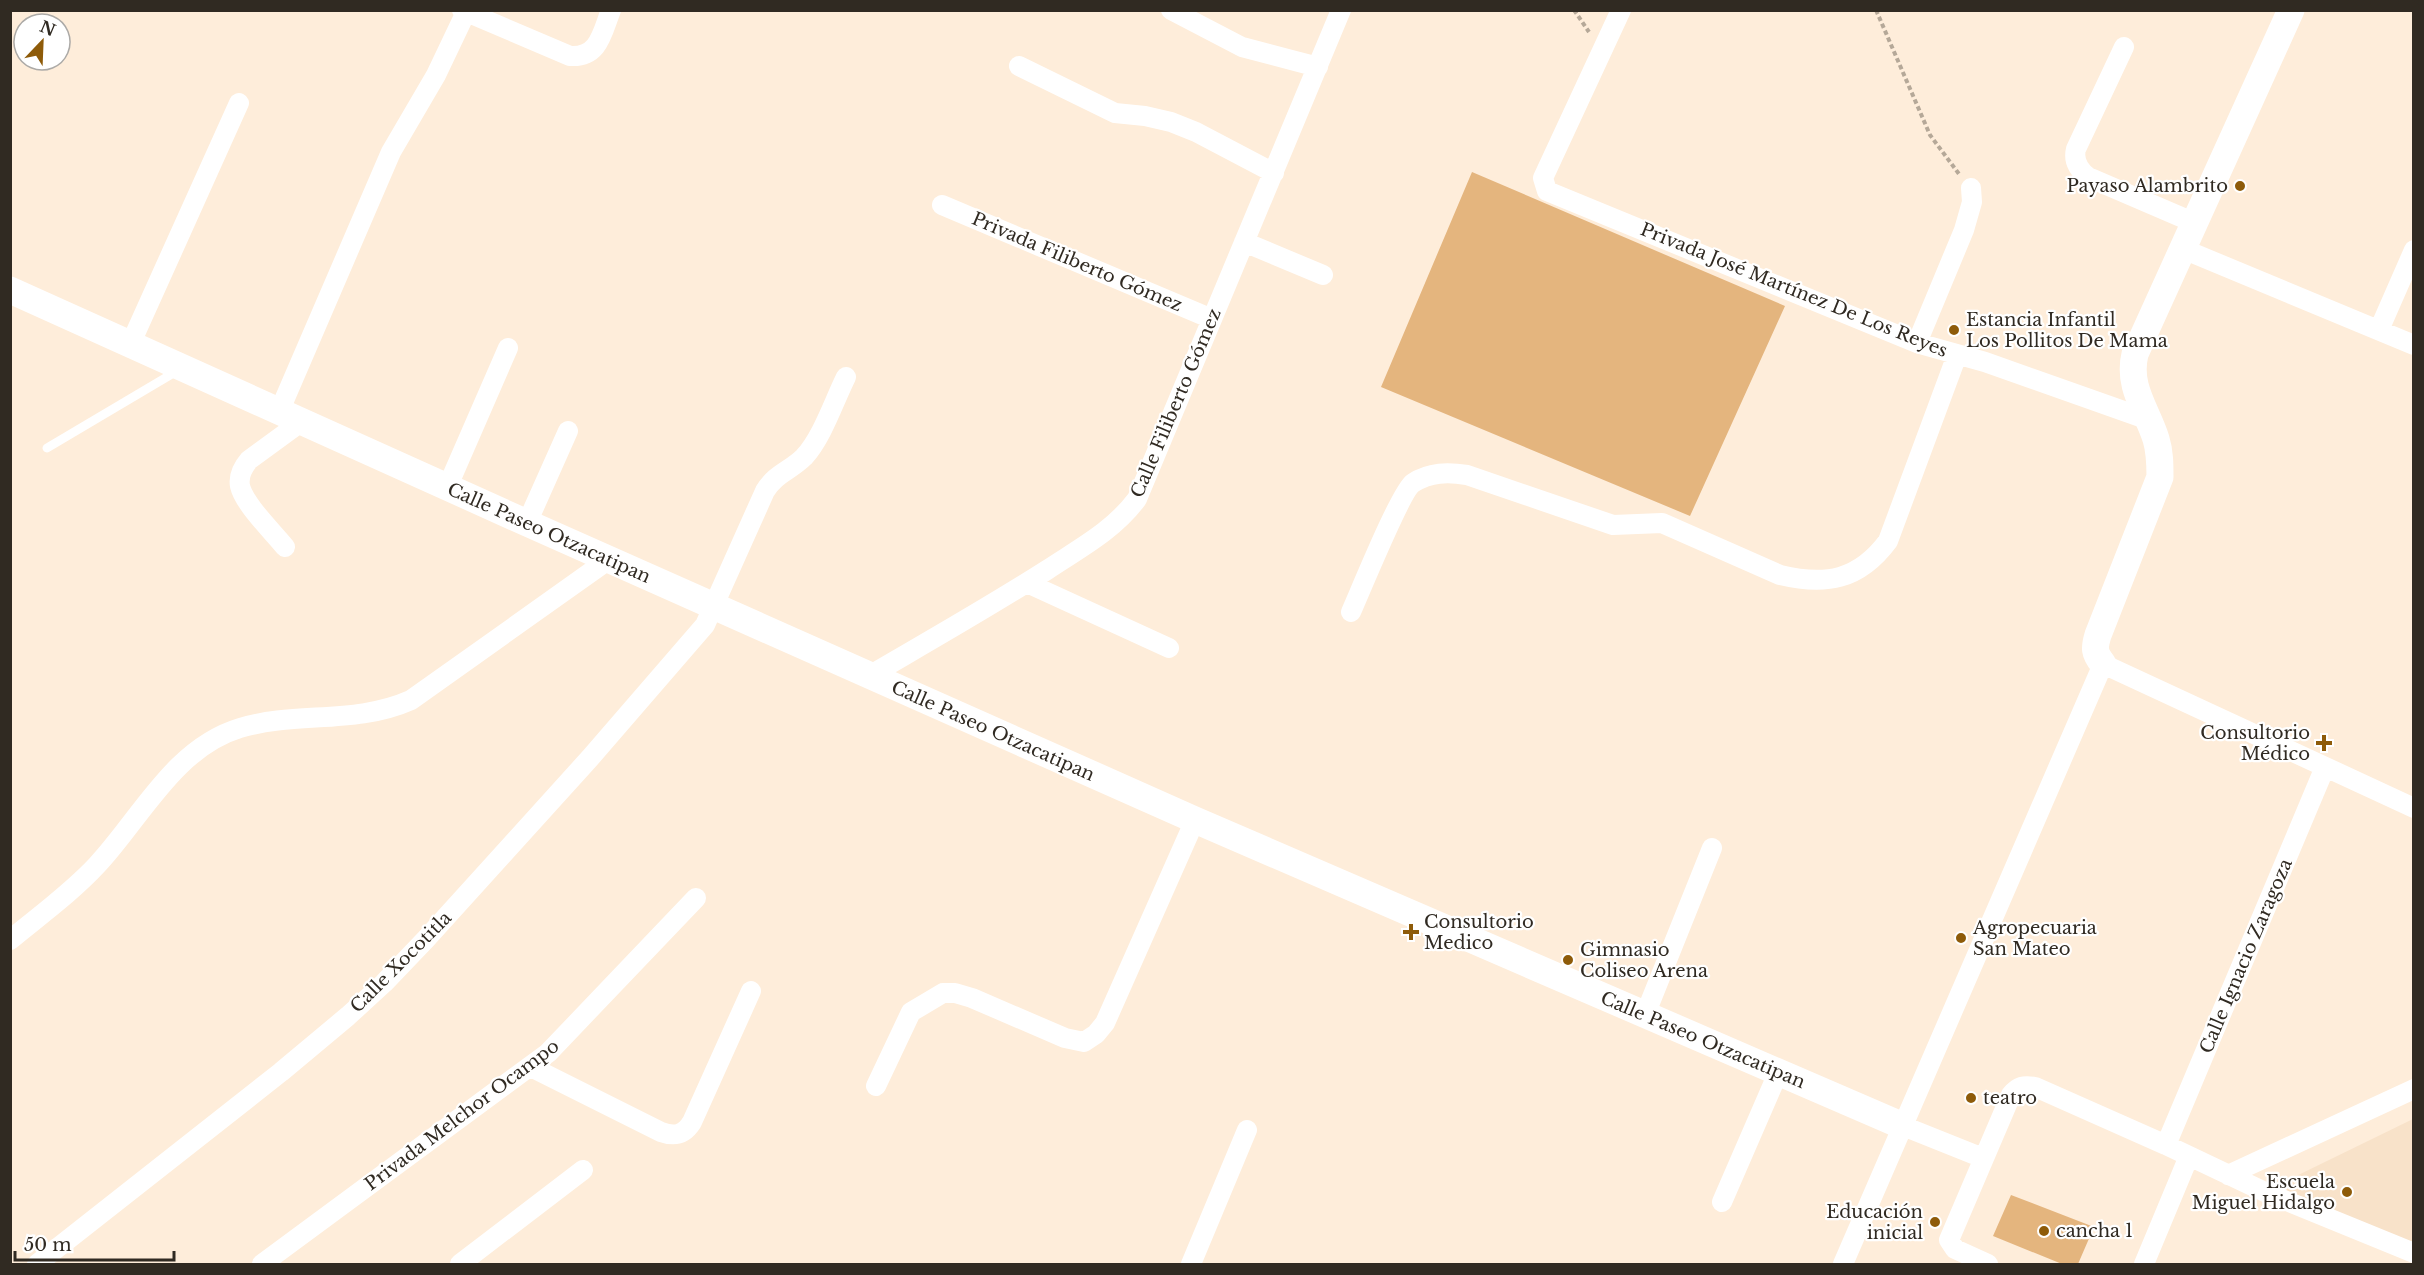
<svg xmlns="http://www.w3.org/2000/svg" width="2424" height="1275" viewBox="0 0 2424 1275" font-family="'Libre Baskerville',serif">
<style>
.built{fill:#f8e2c9}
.green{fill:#e4b57e}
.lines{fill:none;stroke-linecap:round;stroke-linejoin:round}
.path{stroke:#b5a898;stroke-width:4;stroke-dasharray:4.5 3;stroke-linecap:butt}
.lane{stroke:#fff;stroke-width:9}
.street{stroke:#fff;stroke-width:20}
.secondary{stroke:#fff;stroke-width:27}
.poi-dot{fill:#8e5b09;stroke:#fff;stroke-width:2}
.labels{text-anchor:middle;stroke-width:4.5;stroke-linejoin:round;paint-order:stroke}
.poi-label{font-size:18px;fill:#302a22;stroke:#fff;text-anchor:start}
.street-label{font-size:18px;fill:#302a22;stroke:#fff}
</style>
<rect width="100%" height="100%" fill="#feedda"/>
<path class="built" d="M 2413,1119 L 2413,1255 L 2277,1202 L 2284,1182 Z"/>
<path class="green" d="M 1472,172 L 1785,306 L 1690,516 L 1381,387 Z
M 2011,1195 L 2094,1227 L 2078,1264 L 2062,1264 L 1993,1236 Z"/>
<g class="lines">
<path class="path" d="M 1574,10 L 1589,32
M 1876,10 L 1930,135 L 1959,174"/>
<path class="lane" d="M 47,448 L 177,371"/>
<path class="street" d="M 462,10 L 570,56 C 599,58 602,33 611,10
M 1171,10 L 1242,47 L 1318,67
M 1621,10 L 1543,178 L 1547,191 L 1917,343 L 1985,362 L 2149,420
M 2124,47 L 2076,149 C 2073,161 2079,170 2088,177 L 2195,223
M 1019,66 L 1115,113 L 1145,116 L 1171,122 L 1196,132 L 1274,173
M 942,205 L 1212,319
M 1244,242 L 1323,275
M 2183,249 L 2414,345
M 2379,330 L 2414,250
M 1917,343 L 1964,230 L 1972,202 L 1971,188
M 130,345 L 239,103
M 279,412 L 391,152 L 436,75 L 466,12
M 447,488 L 508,348
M 527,523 L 568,431
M 285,547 C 273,532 244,504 240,486 C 238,475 243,467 249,460 L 301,422
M 1027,583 L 1169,648
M 1351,612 C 1360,592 1401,491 1413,483 C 1430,472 1448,472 1467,475 L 1613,525 L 1662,523 L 1780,575 C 1826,586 1859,580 1888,541 L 1957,355
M 869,676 C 929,641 989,607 1047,570 C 1080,548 1113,531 1137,499 L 1341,10
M 10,940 C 39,916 71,893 97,865 C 141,818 174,748 240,728 C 296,711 355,725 411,700 L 608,560
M 1645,1015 L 1712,848
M 531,1067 L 661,1132 C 675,1137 684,1135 692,1122 L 751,991
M 876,1086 L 911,1012 L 943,993 L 955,993 L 972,998 L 1065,1038 L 1084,1042 L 1096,1034 L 1105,1023 L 1195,820
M 1903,1126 L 1983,1158
M 2166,1145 L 2325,767
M 2228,1175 L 2414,1089
M 1722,1202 L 1778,1073
M 37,1264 L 281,1072 L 348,1016 L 384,983 L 427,938 L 590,758 L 705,625 L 765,491 C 776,473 790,471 804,457 C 822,438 834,401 846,377
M 262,1264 L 548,1053 L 696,898
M 460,1264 L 583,1170
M 1191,1264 L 1247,1130
M 1843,1264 L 2103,664 L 2414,808
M 1988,1264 L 1955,1249 L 1949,1240 L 2011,1095 C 2018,1086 2024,1085 2035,1087 L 2166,1145 L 2267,1193 L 2414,1253
M 2144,1264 L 2189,1156"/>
<path class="secondary" d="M 10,290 L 527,523 L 1195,820 L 1903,1126
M 2103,664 C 2094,653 2094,648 2098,635 L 2160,477 C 2160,464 2160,452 2156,439 C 2147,410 2127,387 2135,354 L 2291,10"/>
</g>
<g class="poi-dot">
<circle cx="2240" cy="186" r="6"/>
<circle cx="1954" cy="330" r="6"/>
<path d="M2321 734h6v6h6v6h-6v6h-6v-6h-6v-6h6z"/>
<path d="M1408 923h6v6h6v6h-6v6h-6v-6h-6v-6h6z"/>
<circle cx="1961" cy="938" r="6"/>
<circle cx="1568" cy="960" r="6"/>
<circle cx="1971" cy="1098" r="6"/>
<circle cx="2347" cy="1192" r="6"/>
<circle cx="1935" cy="1222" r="6"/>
<circle cx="2044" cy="1231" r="6"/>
</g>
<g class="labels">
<g class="poi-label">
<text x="2228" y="192" text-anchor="end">Payaso Alambrito</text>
<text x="1966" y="326">Estancia Infantil<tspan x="1966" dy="21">Los Pollitos De Mama</tspan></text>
<text x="2310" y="739" text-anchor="end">Consultorio<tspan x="2310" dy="21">Médico</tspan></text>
<text x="1424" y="928">Consultorio<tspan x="1424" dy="21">Medico</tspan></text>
<text x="1973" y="934">Agropecuaria<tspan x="1973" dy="21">San Mateo</tspan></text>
<text x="1580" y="956">Gimnasio<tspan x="1580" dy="21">Coliseo Arena</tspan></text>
<text x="1983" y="1104">teatro</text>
<text x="2335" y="1188" text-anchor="end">Escuela<tspan x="2335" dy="21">Miguel Hidalgo</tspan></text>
<text x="1923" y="1218" text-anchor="end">Educación<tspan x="1923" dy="21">inicial</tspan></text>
<text x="2056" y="1237">cancha 1</text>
</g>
<g class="street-label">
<text transform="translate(1077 262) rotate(23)" y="6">Privada Filiberto Gómez</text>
<text transform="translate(1794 290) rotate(22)" y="6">Privada José Martínez De Los Reyes</text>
<text transform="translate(1176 403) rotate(-67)" y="6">Calle Filiberto Gómez</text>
<text transform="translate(549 533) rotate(24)" y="6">Calle Paseo Otzacatipan</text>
<text transform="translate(993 731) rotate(24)" y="6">Calle Paseo Otzacatipan</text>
<text transform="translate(2246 956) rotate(-67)" y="6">Calle Ignacio Zaragoza</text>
<text transform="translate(401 962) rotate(-45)" y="6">Calle Xocotitla</text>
<text transform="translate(1703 1040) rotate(23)" y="6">Calle Paseo Otzacatipan</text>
<text transform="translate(462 1115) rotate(-37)" y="6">Privada Melchor Ocampo</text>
</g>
</g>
<rect width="2424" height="1275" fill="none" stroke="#302a22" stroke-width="24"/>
<g transform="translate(42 42) rotate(23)"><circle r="28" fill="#ffffff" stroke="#acaaa7" stroke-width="1.5"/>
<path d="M0-4.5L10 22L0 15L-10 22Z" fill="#8e5b09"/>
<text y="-9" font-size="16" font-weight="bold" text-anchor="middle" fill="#302a22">N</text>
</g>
<path d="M15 1251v9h159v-9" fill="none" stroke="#302a22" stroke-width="3"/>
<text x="24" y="1251" font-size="18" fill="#302a22" stroke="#ffffff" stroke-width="4.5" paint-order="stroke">50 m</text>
</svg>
